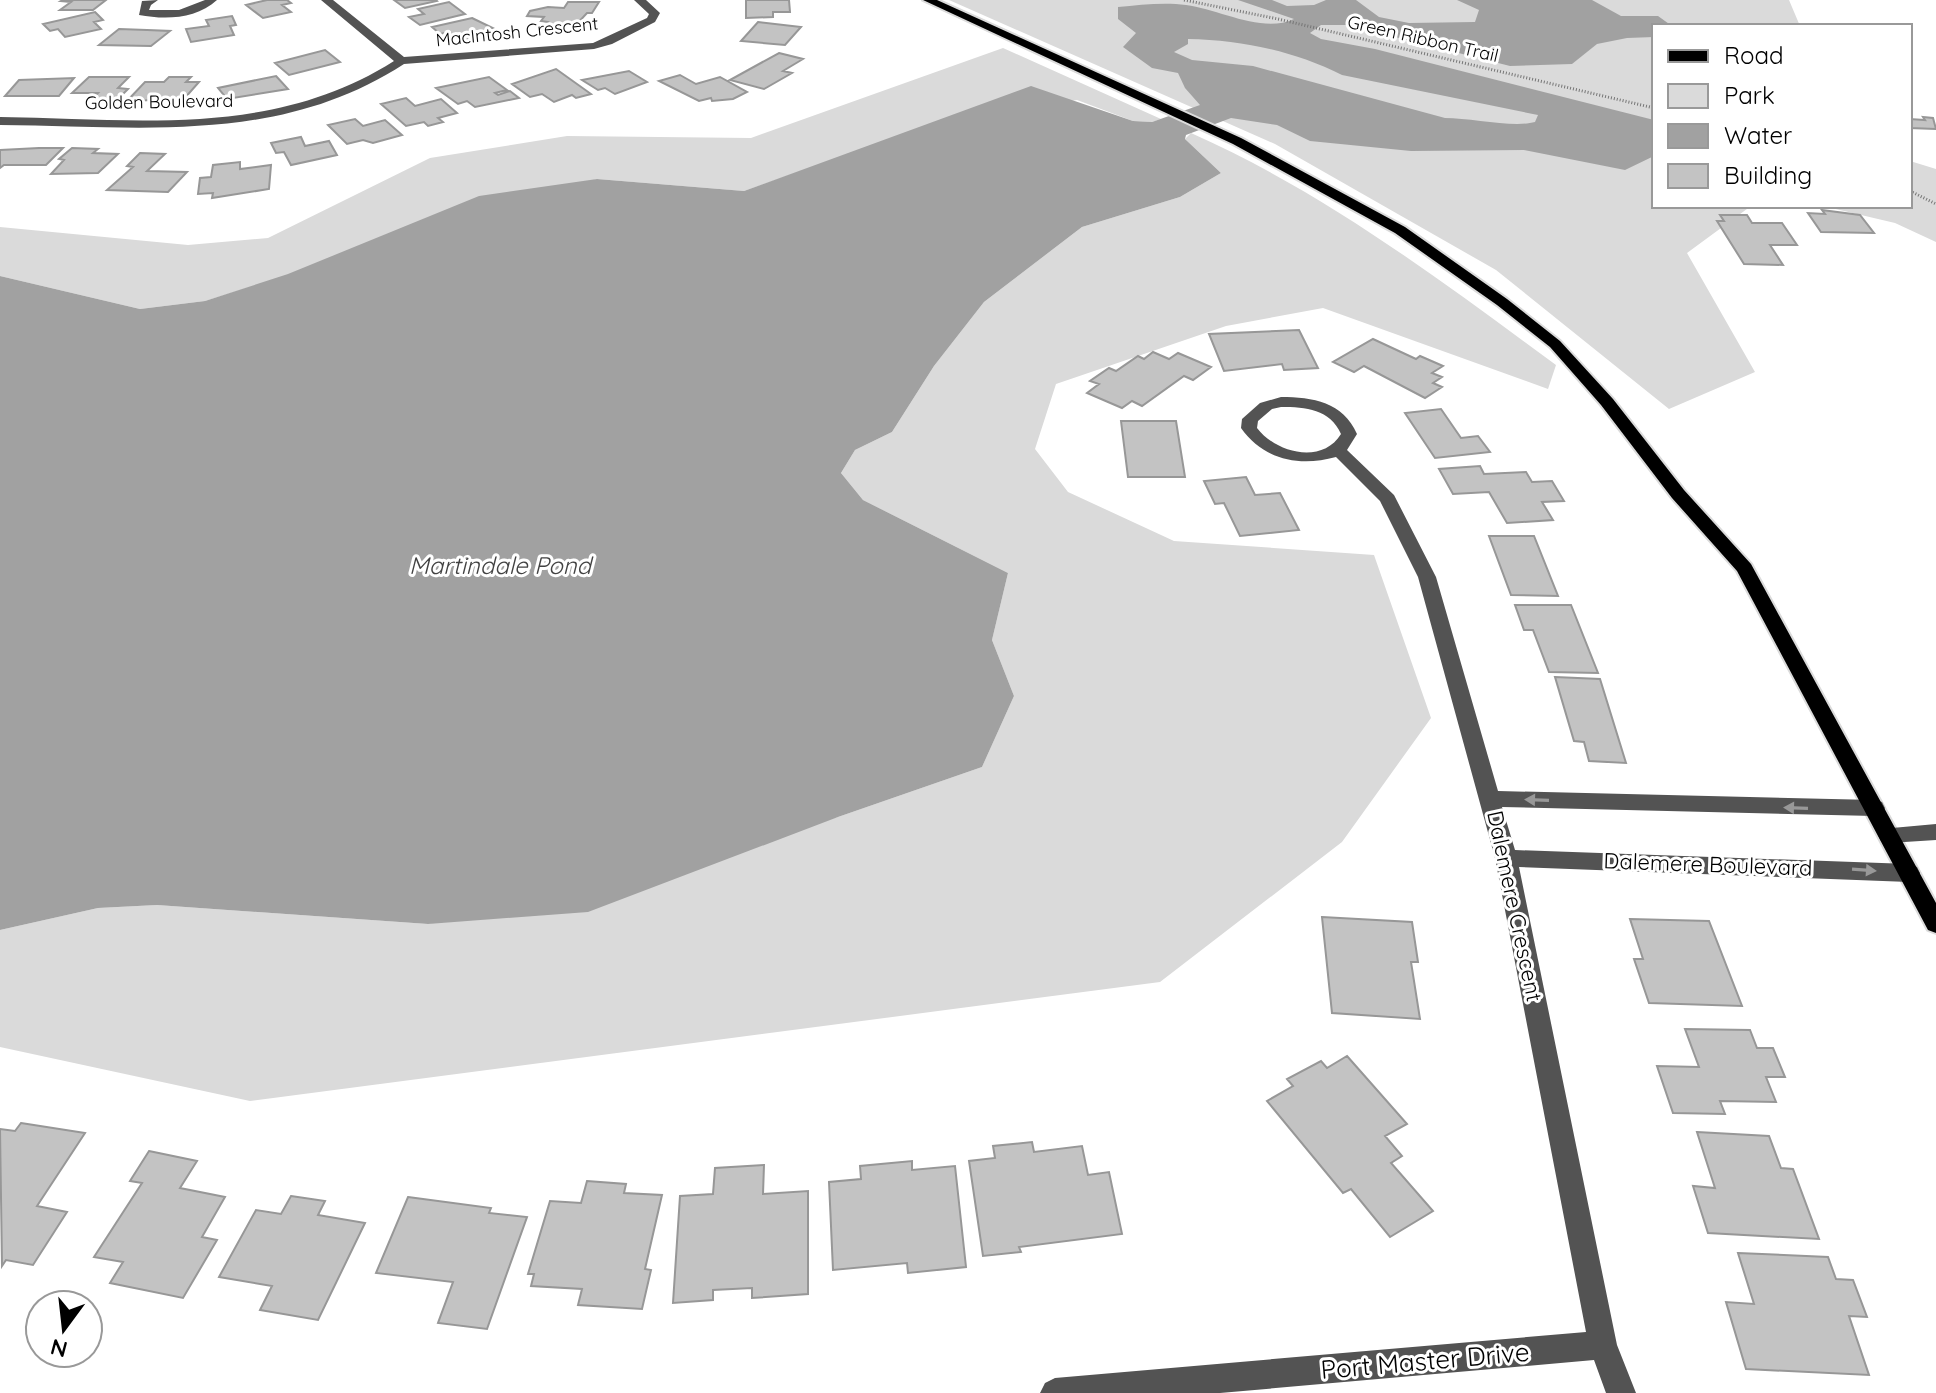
<svg xmlns="http://www.w3.org/2000/svg" width="1936" height="1393" viewBox="0 0 1936 1393" font-family="Quicksand,sans-serif">
<style>
.green{fill:#dadada}
.water{fill:#a1a1a1;fill-rule:evenodd}
.building{fill:#c3c3c3;stroke:#979797;stroke-width:2}
.lines{fill:none;stroke-linecap:round;stroke-linejoin:round}
.major-casing{stroke:#dbdbdb;stroke-width:4}
.path{stroke:#757575;stroke-width:3;stroke-dasharray:1 2;stroke-linecap:butt}
.minor{fill:#535353;fill-rule:evenodd}
.major{fill:#000;fill-rule:evenodd}
.oneway{fill:#989898}
.labels{text-anchor:middle;stroke-width:6;stroke-linejoin:round;paint-order:stroke}
.far-street-label{font-size:18px;fill:#000;stroke:#fff}
.street-label{font-size:22px;fill:#000;stroke:#fff}
.water-label{font-size:24px;font-style:italic;fill:#424242;stroke:#fff}
.near-street-label{font-size:26px;fill:#000;stroke:#fff}
</style>
<rect width="100%" height="100%" fill="#fff"/>
<path class="green" d="M 949,0 L 1789,0 L 1800,26 L 1654,26 L 1654,206 L 1751,206 L 1687,253 L 1755,372 L 1669,409 L 1496,270 L 1275,144 Z
M 1003,48 L 1161,119 L 1152,122 L 1133,121 L 1077,100 L 945,120 L 744,191 L 597,179 L 205,301 L 140,309 L 0,276 L 0,227 L 188,245 L 268,238 L 430,158 L 567,136 L 751,138 Z
M 1191,133 C 1324,192 1439,279 1556,365 L 1548,389 L 1323,308 L 1226,326 L 1056,384 L 1035,449 L 1068,492 L 1174,541 L 1374,555 L 1431,718 L 1342,842 L 1160,982 L 250,1101 L 0,1047 L 0,930 L 98,908 L 157,905 L 428,924 L 838,817 L 982,767 L 1014,696 L 992,640 L 1008,573 L 863,500 L 841,473 L 855,450 L 892,432 L 934,366 L 984,302 L 1082,227 L 1180,197 L 1221,173 L 1185,139 Z
M 1910,161 L 1936,169 L 1936,242 L 1895,223 L 1823,206 L 1910,206 Z"/>
<path class="water" d="M 1238,0 L 1272,0 L 1287,6 L 1314,5 L 1326,0 L 1356,0 L 1379,17 L 1409,23 L 1475,22 L 1479,10 L 1457,0 L 1592,0 L 1621,16 L 1658,16 L 1672,26 L 1654,26 L 1654,37 L 1627,38 L 1597,44 L 1572,64 L 1510,66 L 1348,25 L 1321,25 L 1310,33 L 1321,39 L 1375,49 L 1654,120 L 1654,156 L 1625,170 L 1524,150 L 1411,151 L 1310,141 L 1277,125 L 1231,118 L 1186,135 L 1185,139 L 1221,173 L 1180,197 L 1082,227 L 984,302 L 934,366 L 892,432 L 855,450 L 841,473 L 863,500 L 1008,573 L 992,640 L 1014,696 L 982,767 L 838,817 L 588,912 L 428,924 L 157,905 L 98,908 L 0,930 L 0,276 L 140,309 L 205,301 L 288,274 L 479,196 L 597,179 L 744,191 L 1031,86 L 1133,121 L 1152,122 L 1200,105 L 1185,88 L 1178,73 L 1152,68 L 1123,47 L 1136,33 L 1118,19 L 1118,7 C 1140,5 1164,2 1186,5 C 1219,9 1262,34 1294,19 ZM 1188,39 C 1242,40 1294,51 1342,75 L 1538,115 L 1535,122 C 1514,128 1471,118 1445,118 L 1253,66 L 1192,60 L 1174,52 L 1188,44 Z"/>
<path class="building" d="M 63,0 L 106,0 L 93,10 L 60,10 L 71,2 L 61,1 Z
M 287,0 L 291,3 L 282,5 L 291,12 L 263,18 L 246,5 L 267,0 Z
M 394,0 L 436,0 L 437,1 L 405,8 Z
M 746,0 L 789,0 L 790,12 L 773,12 L 773,17 L 746,18 Z
M 449,2 L 465,14 L 420,25 L 409,17 L 424,14 L 418,9 Z
M 568,2 L 599,2 L 592,13 L 587,13 L 575,26 L 546,25 L 548,22 L 541,21 L 544,17 L 527,16 L 530,11 L 548,7 L 564,8 Z
M 95,12 L 103,20 L 94,22 L 101,29 L 65,37 L 58,29 L 50,31 L 43,24 Z
M 232,16 L 236,25 L 230,26 L 234,35 L 191,42 L 186,29 L 209,26 L 206,20 Z
M 472,18 L 497,30 L 463,41 L 449,32 L 440,34 L 432,27 Z
M 758,22 L 801,27 L 785,45 L 741,41 Z
M 119,29 L 147,30 L 170,31 L 151,46 L 99,45 Z
M 325,50 L 340,62 L 289,75 L 275,63 Z
M 779,53 L 803,59 L 783,71 L 792,73 L 764,89 L 730,80 Z
M 556,69 L 591,94 L 576,98 L 572,95 L 554,102 L 542,94 L 530,97 L 512,84 Z
M 629,71 L 647,82 L 615,94 L 605,88 L 598,90 L 582,80 Z
M 680,75 L 696,84 L 720,77 L 747,92 L 733,99 L 712,101 L 711,98 L 699,101 L 659,81 Z
M 276,76 L 288,89 L 227,99 L 218,88 Z
M 89,77 L 129,77 L 118,88 L 128,89 L 118,99 L 92,99 L 98,93 L 72,93 Z
M 169,77 L 191,77 L 186,82 L 199,82 L 184,99 L 127,101 L 145,82 L 164,82 Z
M 489,77 L 507,90 L 495,93 L 498,95 L 510,91 L 519,98 L 475,107 L 467,101 L 458,104 L 436,88 Z
M 74,78 L 59,96 L 5,96 L 19,80 Z
M 406,98 L 415,106 L 441,99 L 457,113 L 438,118 L 443,122 L 428,126 L 424,122 L 406,126 L 381,104 Z
M 1923,117 L 1933,118 L 1936,129 L 1910,128 L 1910,119 L 1925,120 Z
M 355,119 L 363,126 L 385,120 L 402,135 L 373,143 L 363,140 L 347,144 L 328,125 Z
M 301,137 L 305,146 L 329,141 L 337,155 L 291,165 L 284,152 L 276,153 L 271,143 Z
M 39,148 L 63,148 L 46,165 L 4,165 L 0,168 L 0,150 Z
M 72,148 L 98,149 L 93,153 L 118,154 L 98,173 L 51,174 L 64,160 L 59,159 Z
M 140,153 L 165,154 L 147,171 L 187,172 L 168,192 L 107,190 L 133,167 L 127,166 Z
M 240,162 L 240,169 L 271,165 L 269,189 L 212,198 L 213,193 L 198,194 L 200,178 L 211,177 L 213,165 Z
M 1822,210 L 1860,215 L 1874,233 L 1821,232 L 1808,213 L 1825,214 Z
M 1720,215 L 1747,215 L 1752,223 L 1782,223 L 1797,245 L 1770,245 L 1783,265 L 1744,264 L 1717,221 L 1724,221 Z
M 1299,330 L 1318,368 L 1284,370 L 1282,364 L 1224,371 L 1209,334 Z
M 1373,339 L 1416,359 L 1420,356 L 1443,366 L 1432,373 L 1442,377 L 1433,383 L 1442,387 L 1425,398 L 1364,366 L 1354,372 L 1333,362 Z
M 1153,352 L 1169,359 L 1178,353 L 1211,367 L 1193,380 L 1184,376 L 1142,406 L 1132,401 L 1122,408 L 1087,393 L 1099,384 L 1090,381 L 1109,368 L 1116,371 L 1138,356 L 1144,359 Z
M 1441,409 L 1461,438 L 1478,436 L 1490,452 L 1435,458 L 1405,413 Z
M 1121,421 L 1176,421 L 1185,477 L 1128,477 Z
M 1480,466 L 1484,474 L 1526,472 L 1532,482 L 1552,481 L 1564,501 L 1542,502 L 1553,520 L 1507,523 L 1489,492 L 1453,494 L 1439,469 Z
M 1246,477 L 1255,495 L 1280,493 L 1299,530 L 1240,536 L 1224,503 L 1215,504 L 1204,481 Z
M 1489,536 L 1534,536 L 1558,596 L 1511,595 Z
M 1515,605 L 1571,605 L 1598,673 L 1549,672 L 1533,630 L 1524,630 Z
M 1555,677 L 1600,679 L 1626,763 L 1589,761 L 1584,742 L 1574,741 Z
M 1322,917 L 1412,922 L 1418,962 L 1411,962 L 1420,1019 L 1332,1013 Z
M 1630,919 L 1709,921 L 1742,1006 L 1649,1003 L 1634,959 L 1643,959 Z
M 1685,1029 L 1750,1030 L 1757,1048 L 1773,1048 L 1785,1077 L 1766,1077 L 1776,1102 L 1720,1101 L 1725,1114 L 1673,1113 L 1657,1066 L 1699,1067 Z
M 1347,1056 L 1407,1124 L 1385,1136 L 1402,1156 L 1391,1163 L 1433,1211 L 1390,1237 L 1351,1189 L 1343,1193 L 1267,1101 L 1293,1086 L 1287,1079 L 1321,1061 L 1327,1068 Z
M 21,1123 L 85,1133 L 37,1206 L 67,1212 L 33,1265 L 6,1260 L 2,1266 L 0,1129 L 15,1131 Z
M 1697,1132 L 1769,1136 L 1781,1168 L 1793,1169 L 1819,1239 L 1708,1233 L 1693,1186 L 1715,1188 Z
M 1032,1142 L 1034,1152 L 1082,1146 L 1088,1175 L 1109,1172 L 1122,1234 L 1019,1247 L 1021,1252 L 983,1256 L 969,1161 L 995,1158 L 993,1146 Z
M 149,1151 L 197,1161 L 180,1188 L 225,1197 L 202,1237 L 217,1240 L 183,1298 L 110,1283 L 123,1262 L 94,1257 L 142,1183 L 130,1181 Z
M 912,1161 L 912,1170 L 955,1166 L 966,1267 L 908,1273 L 907,1263 L 833,1270 L 829,1182 L 861,1179 L 860,1166 Z
M 764,1165 L 763,1194 L 808,1191 L 808,1294 L 752,1298 L 752,1288 L 713,1290 L 713,1300 L 673,1303 L 680,1196 L 713,1194 L 715,1168 Z
M 587,1181 L 626,1184 L 624,1193 L 662,1195 L 645,1269 L 651,1270 L 642,1309 L 578,1305 L 582,1289 L 531,1286 L 534,1274 L 528,1274 L 550,1201 L 581,1203 Z
M 291,1196 L 325,1201 L 318,1215 L 365,1223 L 318,1320 L 260,1310 L 272,1286 L 219,1277 L 256,1210 L 281,1214 Z
M 408,1197 L 491,1208 L 489,1213 L 527,1217 L 487,1329 L 438,1323 L 453,1282 L 376,1273 Z
M 1738,1253 L 1828,1257 L 1836,1279 L 1853,1280 L 1867,1317 L 1849,1316 L 1869,1375 L 1746,1369 L 1726,1302 L 1754,1304 Z"/>
<g class="lines">
<defs>
<path id="major" d="M 923,0 L 937,0 L 1241,138 L 1405,227 L 1507,299 L 1560,341 L 1613,399 L 1684,490 L 1751,564 L 1936,903 L 1936,933 L 1928,930 L 1737,571 L 1672,498 L 1601,405 L 1550,347 L 1497,305 L 1395,233 L 1233,144 Z"/>
</defs>
<use href="#major" class="major-casing"/>
<path class="path" d="M 1184,0 L 1278,19 L 1654,108
M 1910,191 L 1936,204"/>
<path class="minor" d="M 158,0 L 151,5 L 149,10 L 179,10 L 205,0 L 217,0 C 196,19 166,20 139,15 L 142,1 Z
M 321,0 L 333,0 L 404,57 L 593,43 L 647,18 L 649,14 L 634,0 L 646,0 L 660,13 L 655,22 L 612,44 L 594,49 L 404,64 C 279,145 142,126 0,125 L 0,117 C 136,119 273,138 394,61 Z
M 1281,397 C 1313,397 1343,402 1357,434 L 1347,450 L 1394,495 L 1436,577 L 1498,791 L 1874,800 L 1882,802 L 1885,808 L 1882,814 L 1874,816 L 1502,807 L 1515,850 L 1909,864 L 1917,867 L 1920,873 L 1917,879 L 1909,882 L 1519,867 L 1617,1345 L 1636,1393 L 1606,1393 L 1594,1360 L 1220,1393 L 1040,1393 L 1045,1383 L 1055,1378 L 1586,1332 L 1495,858 L 1418,577 L 1380,501 L 1336,457 C 1299,467 1264,460 1241,428 L 1242,419 L 1260,403 ZM 1281,407 C 1306,407 1330,409 1341,434 C 1322,465 1276,453 1257,428 L 1258,421 L 1272,409 Z
M 1936,824 L 1936,840 L 1889,843 L 1881,841 L 1878,835 L 1881,829 Z"/>
<use href="#major" class="major"/>
</g>
<defs><path id="oneway-solid" d="M-6-.8H1V-3.2L6.5 0L1 3.2V.8H-6Z" transform="scale(2)"/></defs>
<g class="oneway">
<use href="#oneway-solid" transform="translate(1537 800) rotate(-178)"/>
<use href="#oneway-solid" transform="translate(1796 808) rotate(-178)"/>
<use href="#oneway-solid" transform="translate(1864 870) rotate(4)"/>
</g>
<g class="labels">
<g class="far-street-label">
<text transform="translate(517 32) rotate(-6)" y="6">MacIntosh Crescent</text>
<text transform="translate(1423 39) rotate(13)" y="6">Green Ribbon Trail</text>
<text transform="translate(159 102) rotate(-1)" y="6">Golden Boulevard</text>
</g>
<g class="street-label">
<text transform="translate(1708 864) rotate(2)" y="8">Dalemere Boulevard</text>
<text transform="translate(1515 906) rotate(78)" y="8">Dalemere Crescent</text>
</g>
<g class="water-label">
<text x="500" y="574">Martindale Pond</text>
</g>
<g class="near-street-label">
<text transform="translate(1425 1361) rotate(-5)" y="9">Port Master Drive</text>
</g>
</g>
<rect x="1652" y="24" width="260" height="184" fill="#ffffff" stroke="#999999" stroke-width="2"/>
<rect x="1668" y="50" width="40" height="12" fill="#000000" stroke="#999999" stroke-width="2"/>
<text x="1724" y="64" font-size="24" fill="#000000">Road</text>
<rect x="1668" y="84" width="40" height="24" fill="#dadada" stroke="#999999" stroke-width="2"/>
<text x="1724" y="104" font-size="24" fill="#000000">Park</text>
<rect x="1668" y="124" width="40" height="24" fill="#a1a1a1" stroke="#999999" stroke-width="2"/>
<text x="1724" y="144" font-size="24" fill="#000000">Water</text>
<rect x="1668" y="164" width="40" height="24" fill="#c3c3c3" stroke="#999999" stroke-width="2"/>
<text x="1724" y="184" font-size="24" fill="#000000">Building</text>
<g transform="translate(64 1329) rotate(195)"><circle r="38" fill="#ffffff" stroke="#999999" stroke-width="2"/>
<path d="M0-6L14 30L0 20L-14 30Z" fill="#000000"/>
<text y="-12" font-size="22" font-weight="bold" text-anchor="middle" fill="#000000">N</text>
</g>
</svg>
